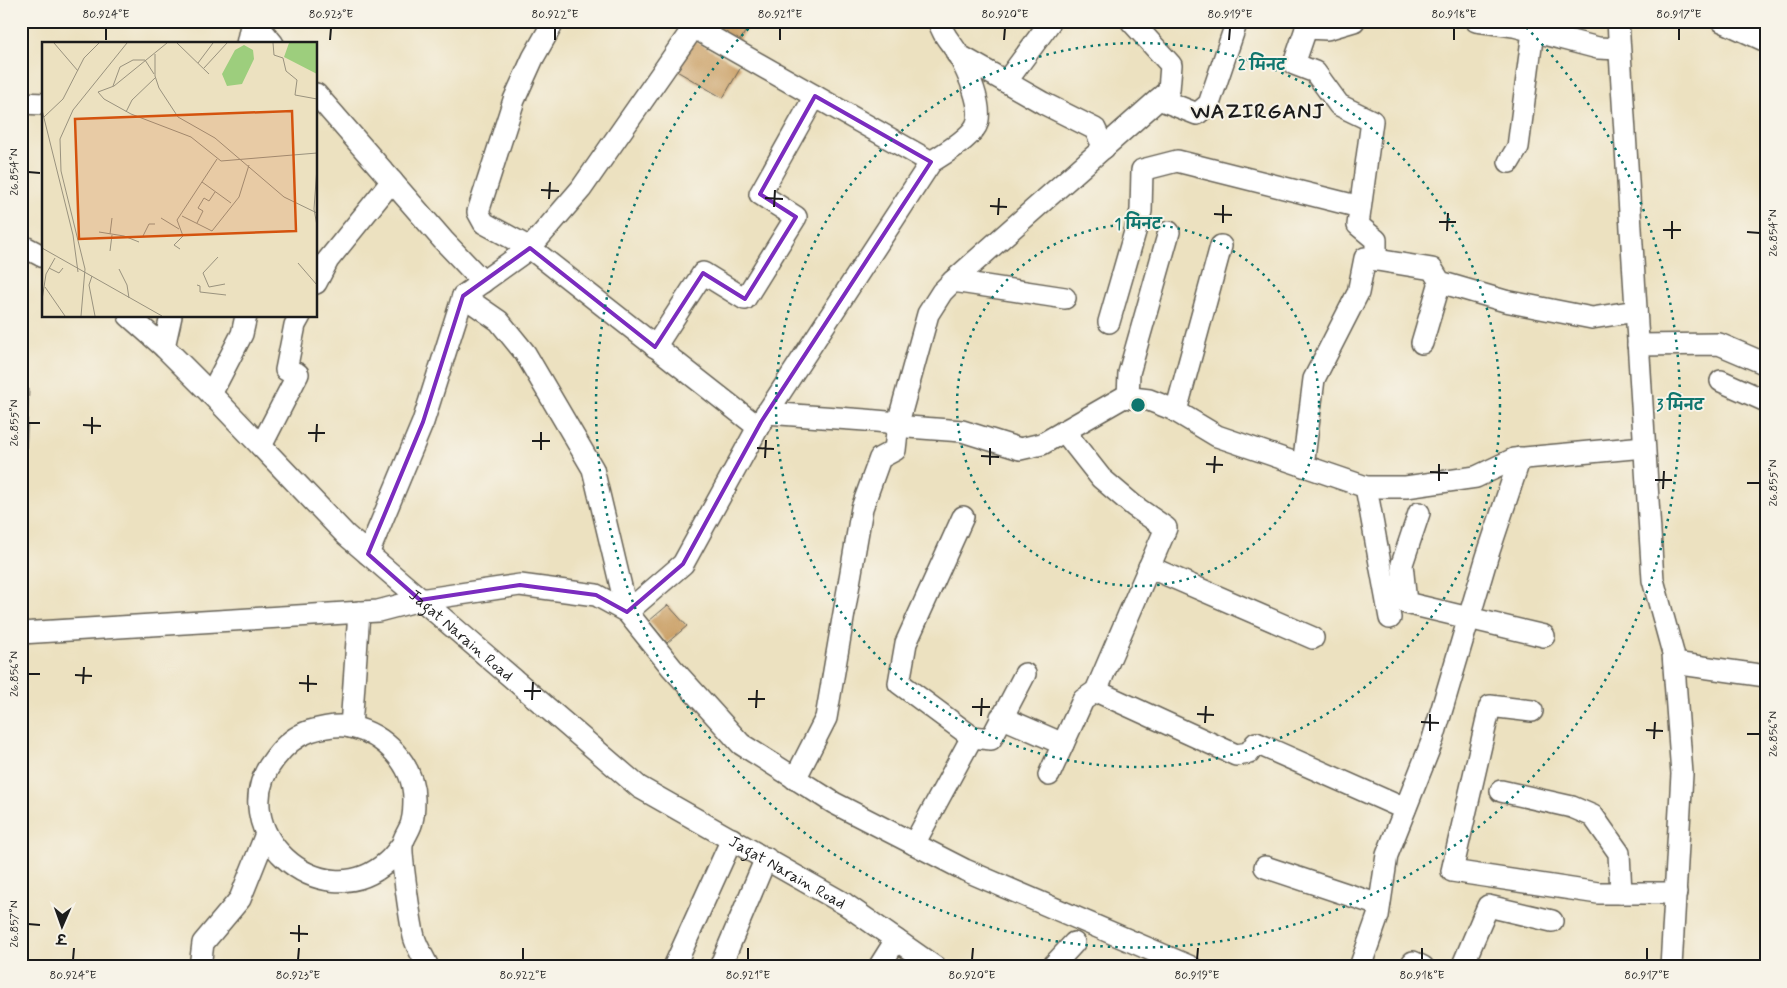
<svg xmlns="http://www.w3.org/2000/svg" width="1787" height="988" viewBox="0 0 1787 988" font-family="Mynerve,'Playpen Sans Deva',sans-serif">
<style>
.building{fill:#c99e64}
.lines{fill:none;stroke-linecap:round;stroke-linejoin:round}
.minor-casing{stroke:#656155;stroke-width:24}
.minor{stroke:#fff;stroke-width:21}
.marked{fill:none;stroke:#7b2cbf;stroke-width:4;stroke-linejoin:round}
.ticks{fill:none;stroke:#1c1c1c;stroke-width:2}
.ring{fill:none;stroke:#0f766e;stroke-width:2.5;stroke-dasharray:2.5 5}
.labels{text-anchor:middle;stroke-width:4;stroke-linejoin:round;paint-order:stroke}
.street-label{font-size:16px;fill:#1c1c1c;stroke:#f7f3e8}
.district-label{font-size:21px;font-weight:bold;letter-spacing:1px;fill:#1c1c1c;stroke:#f7f3e8}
.inset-road{fill:none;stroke:#99927e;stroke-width:1}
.view{fill:#d4530e;fill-opacity:0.15;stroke:#d4530e;stroke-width:2.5}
.inset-edge{fill:none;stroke:#1c1c1c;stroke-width:2.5}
.centre{fill:#0f766e;stroke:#f7f3e8;stroke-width:2.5}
.ring-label{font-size:15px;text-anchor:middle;font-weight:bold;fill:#0f766e;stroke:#f7f3e8;stroke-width:4;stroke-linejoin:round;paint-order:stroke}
.neatline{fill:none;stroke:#1c1c1c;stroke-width:2}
.ticks-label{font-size:12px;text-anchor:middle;fill:#1c1c1c}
</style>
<rect width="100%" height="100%" fill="#f7f3e8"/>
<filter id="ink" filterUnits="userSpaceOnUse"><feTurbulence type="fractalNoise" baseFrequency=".02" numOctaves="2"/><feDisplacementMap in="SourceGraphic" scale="10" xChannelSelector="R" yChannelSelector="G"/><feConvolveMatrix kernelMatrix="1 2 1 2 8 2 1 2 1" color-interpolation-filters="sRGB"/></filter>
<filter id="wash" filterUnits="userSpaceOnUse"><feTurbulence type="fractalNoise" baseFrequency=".0096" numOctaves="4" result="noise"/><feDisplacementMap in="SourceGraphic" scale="20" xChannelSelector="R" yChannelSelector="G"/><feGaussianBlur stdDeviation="1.12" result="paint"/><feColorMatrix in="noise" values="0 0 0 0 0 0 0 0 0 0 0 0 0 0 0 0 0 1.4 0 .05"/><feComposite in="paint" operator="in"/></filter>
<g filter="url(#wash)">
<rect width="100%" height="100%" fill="#ece1c0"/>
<g id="blocks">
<path class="building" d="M 709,21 L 751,21 L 739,43 L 706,26 Z
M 693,40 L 741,67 L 723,98 L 675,70 Z
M 21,389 L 29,389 L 25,476 L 21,476 Z
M 668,605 L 687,626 L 667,643 L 649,621 Z"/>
</g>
</g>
<g filter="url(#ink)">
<use href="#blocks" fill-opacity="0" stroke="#656155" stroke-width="1"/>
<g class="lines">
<defs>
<g id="minor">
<path d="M 254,21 L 273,44"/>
<path d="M 554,21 L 533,58 L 514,100 L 478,212 L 484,223 L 530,248 L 758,427"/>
<path d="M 1305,21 L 1308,23 L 1294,64 L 1315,72 L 1339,105 L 1372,121 L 1358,225 L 1376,240 L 1376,260"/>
<path d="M 1476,21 L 1514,26 L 1598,48 L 1619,49"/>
<path d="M 1618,21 L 1653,580 L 1673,653 L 1682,774 L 1671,967"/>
<path d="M 1722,21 L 1766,41"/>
<path d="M 695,28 L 931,162"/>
<path d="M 1306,28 L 1327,29 L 1354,21"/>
<path d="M 247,44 L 252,21"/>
<path d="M 957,54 L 1043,103 L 1095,129 L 1104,148"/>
<path d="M 1006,82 L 1051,21"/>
<path d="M 316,94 L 443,240 L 483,282"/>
<path d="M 1159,99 L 1197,114 L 1209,104 L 1237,21"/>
<path d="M 21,103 L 44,104"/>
<path d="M 1509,162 L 1518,147 L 1533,31"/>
<path d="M 21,245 L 44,257"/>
<path d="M 953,281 L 1169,90 L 1171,65 L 1131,21"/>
<path d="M 316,283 L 328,260 L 392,181"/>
<path d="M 463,296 L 499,321 L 525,353 L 593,469 L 627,612 L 683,564 L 761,422 L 931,162 C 944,154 969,139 976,126 C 985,108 967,71 958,54 C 951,42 942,35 939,21"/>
<path id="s1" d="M 129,316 L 164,347 L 211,394 L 346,535 L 639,787 L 845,904 L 935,967"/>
<path d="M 1109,322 L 1141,211 L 1142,170 L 1177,161 L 1360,207"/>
<path d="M 1422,343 L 1440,282"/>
<path d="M 1638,345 L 1719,344 L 1766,364"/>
<path d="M 164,347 L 171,316"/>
<path d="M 655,347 L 703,273 L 745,299 L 796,217 L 760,194 L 815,96"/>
<path d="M 1721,381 L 1766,401"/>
<path d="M 211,394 L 242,334 L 246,316"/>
<path d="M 1128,397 L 1129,373 L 1169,232"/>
<path d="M 1176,411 L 1221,246"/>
<path d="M 766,413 L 865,420 L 898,423 L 908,427 L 962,431 L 1020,449 L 1042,444 L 1124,397 L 1149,400 L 1172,409 L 1217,436 L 1366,487 L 1406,487 L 1476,477 L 1514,459 L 1644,447"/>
<path d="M 261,446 L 298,374 L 286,370 L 295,325 L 300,316"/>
<path d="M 1303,466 L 1314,379 L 1358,293 L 1365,258 L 1432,269 L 1440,282 L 1505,301 L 1592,318 L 1636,311"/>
<path d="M 1366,487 L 1390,618"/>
<path d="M 1419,513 L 1402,564 L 1406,603 L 1544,636"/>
<path d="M 963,517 L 906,643 L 899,683 L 972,737"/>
<path d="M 368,554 L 423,422 L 463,296 L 530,248 L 581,189 L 698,21"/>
<path d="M 1149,567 L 1313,638"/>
<path d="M 21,633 L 378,611 L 420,600 L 520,585 L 596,595 L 627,612 L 672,668 L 741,744 L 834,803 L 965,870 L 1191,967"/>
<path d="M 1674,663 L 1766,676"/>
<path d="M 1096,691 L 1236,755 L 1249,753 L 1256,743 L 1405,809"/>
<path d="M 1532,711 L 1490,706 L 1452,871 L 1598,893 L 1676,893"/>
<path d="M 1001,717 L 1063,744"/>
<path d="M 351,727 L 359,612"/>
<path d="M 1049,775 L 1083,700 L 1096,691 L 1166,528 L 1134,506 L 1101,478 L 1064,431"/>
<path d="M 795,779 L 826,718 L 862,508 L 880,458 L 895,450 L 898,423 L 928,314 L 942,292 L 953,281 L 1065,298"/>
<path d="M 1501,791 L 1572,807 L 1593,816 L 1619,853 L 1621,893"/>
<path d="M 914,844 L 972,737 L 991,739 L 1025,674"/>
<path d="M 402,845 C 397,851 393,857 387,862 C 321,921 219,828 275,758 C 284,746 295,736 310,731 C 323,727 337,724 351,727 C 384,734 414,764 414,799 C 414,805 414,814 412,821 C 411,829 403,837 402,846 C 401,856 411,929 415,940 C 418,949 424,958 428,967"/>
<path d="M 1265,867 L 1379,905"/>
<path d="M 200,967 L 203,943 L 240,899 L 266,834"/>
<path d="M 674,967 L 732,839"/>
<path d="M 720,967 L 766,858"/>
<path d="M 879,967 L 896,940"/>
<path d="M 1052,967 L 1074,943"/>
<path d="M 1360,967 L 1378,916 L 1387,855 L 1433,739 L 1487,557 L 1520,458"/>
<path d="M 1410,967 L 1413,962 L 1423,967"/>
<path d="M 1462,967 L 1488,906 L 1552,921"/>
</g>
</defs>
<use href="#minor" class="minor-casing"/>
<use href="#minor" class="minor"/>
</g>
</g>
<path class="marked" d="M 815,96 L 931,162 L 761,422 L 683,564 L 627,612 L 596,595 L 520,585 L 420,600 L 368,554 L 423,422 L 463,296 L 530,248 L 655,347 L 703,273 L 745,299 L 796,217 L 760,194 Z"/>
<path class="ticks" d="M 106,40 L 106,28M 330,40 L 331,28M 555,40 L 555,28M 780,40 L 780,28M 1004,40 L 1005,28M 1229,40 L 1230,28M 1454,40 L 1454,28M 1679,40 L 1679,28M 28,172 L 40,173M 541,190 L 559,191M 765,198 L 783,199M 549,199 L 550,182M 990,206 L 1007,207M 774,207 L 775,190M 1214,214 L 1232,215M 998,215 L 999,198M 1439,222 L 1456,222M 1223,223 L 1223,205M 1663,230 L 1681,230M 1447,231 L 1448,213M 1747,232 L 1760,233M 1672,239 L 1672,221M 28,423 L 40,423M 83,425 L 101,426M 308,433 L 325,433M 92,434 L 92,417M 532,441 L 550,441M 316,442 L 317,424M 757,448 L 774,449M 541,450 L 541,432M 981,456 L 999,457M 765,458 L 766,440M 1206,464 L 1223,465M 990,465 L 990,448M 1430,472 L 1448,473M 1214,473 L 1215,456M 1655,480 L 1672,480M 1439,481 L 1439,464M 1747,483 L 1760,483M 1663,489 L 1664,471M 28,674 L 40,674M 75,675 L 92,676M 299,683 L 317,684M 83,684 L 84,667M 524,691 L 541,691M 308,692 L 308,675M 748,699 L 765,699M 532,700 L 533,682M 972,707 L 990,707M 756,708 L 757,690M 1197,714 L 1214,715M 981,716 L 982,698M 1421,722 L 1439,723M 1205,723 L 1206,706M 1646,730 L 1663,731M 1430,731 L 1430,714M 1747,734 L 1760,734M 1654,739 L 1655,722M 28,924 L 40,925M 290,933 L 308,934M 299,942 L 299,925M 73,960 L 74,948M 298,960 L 299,948M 523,960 L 523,948M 748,960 L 748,948M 972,960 L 973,948M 1197,960 L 1198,948M 1422,960 L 1422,948M 1647,960 L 1647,948"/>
<g class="ring">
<circle cx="1138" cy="405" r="181"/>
<circle cx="1138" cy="405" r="362"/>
<path d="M1521 22A542 542 0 1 1 755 22"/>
</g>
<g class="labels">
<g class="street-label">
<text dy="6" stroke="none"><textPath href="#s1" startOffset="461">Jagat Narain Road</textPath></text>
<text dy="6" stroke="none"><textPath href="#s1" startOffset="866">Jagat Narain Road</textPath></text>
</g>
<g class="district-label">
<text x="1258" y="118">WAZIRGANJ</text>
</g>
</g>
<g transform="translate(42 42)">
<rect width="275" height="275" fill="#ece1c0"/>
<path d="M 247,1 L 275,1 L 275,32 L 242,15 ZM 202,3 L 211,8 L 212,17 L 200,42 L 185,44 L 180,32 L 193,8 Z" fill="#9dce7d"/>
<path class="inset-road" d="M 12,1 L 36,29M 125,1 L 72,44 L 56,50 L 62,57 L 89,72 L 149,95 L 179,119 L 275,111M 135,1 L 167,32M 231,1 L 232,13 L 241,16 L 244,29 L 255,38 L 253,53 L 275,57M 113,12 L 113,34 L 117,46 L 136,75 L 173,96 L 242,155 L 275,171M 156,21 L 171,1M 162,26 L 185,1M 71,44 L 78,25 L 91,18 L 103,18 L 112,32M 0,68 L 31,193 L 36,230M 84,70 L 90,58 L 113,36M 2,75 L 21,57 L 42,16 L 57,1M 275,125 L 272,167 L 275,184M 160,140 L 189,161M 140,174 L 170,189 L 197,155 L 207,123M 119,176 L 137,187M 155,181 L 161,169 L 156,166 L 162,156 L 167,159 L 173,150M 57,190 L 82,194 L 97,200M 68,192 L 70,176M 101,194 L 107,182 L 113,182M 0,206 L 120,274M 138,207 L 132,203 L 141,194 L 135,178 L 175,117M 68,209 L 70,193M 176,215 L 161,231 L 167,245 L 183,242M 256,221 L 275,243M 7,226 L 17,231 L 21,226M 77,227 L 85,243 L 87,256M 50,234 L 47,243 L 53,274M 155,243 L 158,244 L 158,250 L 184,253M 3,245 L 23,274M 0,258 L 4,232 L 13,216M 39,274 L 43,227 L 19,129 L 18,97 L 31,68 L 85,1"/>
<path class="view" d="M 250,69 L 254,189 L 37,197 L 33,77 Z"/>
<rect width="275" height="275" class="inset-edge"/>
</g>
<circle cx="1138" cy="405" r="8" class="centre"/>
<g class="ring-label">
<text x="1262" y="70">2 मिनट</text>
<text x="1138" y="229">1 मिनट</text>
<text x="1680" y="410">3 मिनट</text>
</g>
<rect width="1787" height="988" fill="none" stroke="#f7f3e8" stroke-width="55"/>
<g transform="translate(62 926) rotate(182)" stroke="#f7f3e8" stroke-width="4" paint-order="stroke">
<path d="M0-4L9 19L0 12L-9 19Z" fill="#1c1c1c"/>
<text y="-8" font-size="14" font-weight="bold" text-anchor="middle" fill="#1c1c1c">उ</text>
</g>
<rect x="28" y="28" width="1732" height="932" class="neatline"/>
<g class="ticks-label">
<text x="106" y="18">80.924°E</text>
<text x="331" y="18">80.923°E</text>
<text x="555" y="18">80.922°E</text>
<text x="780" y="18">80.921°E</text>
<text x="1005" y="18">80.920°E</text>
<text x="1230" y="18">80.919°E</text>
<text x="1454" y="18">80.918°E</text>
<text x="1679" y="18">80.917°E</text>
<text transform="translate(14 172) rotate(-90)" y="4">26.854°N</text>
<text transform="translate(1773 233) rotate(-90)" y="4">26.854°N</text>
<text transform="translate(14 423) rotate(-90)" y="4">26.855°N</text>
<text transform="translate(1773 483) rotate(-90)" y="4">26.855°N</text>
<text transform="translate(14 674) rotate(-90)" y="4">26.856°N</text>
<text transform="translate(1773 734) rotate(-90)" y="4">26.856°N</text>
<text transform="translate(14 924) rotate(-90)" y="4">26.857°N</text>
<text x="73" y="979">80.924°E</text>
<text x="298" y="979">80.923°E</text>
<text x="523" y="979">80.922°E</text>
<text x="748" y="979">80.921°E</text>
<text x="972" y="979">80.920°E</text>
<text x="1197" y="979">80.919°E</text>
<text x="1422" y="979">80.918°E</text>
<text x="1647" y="979">80.917°E</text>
</g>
</svg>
